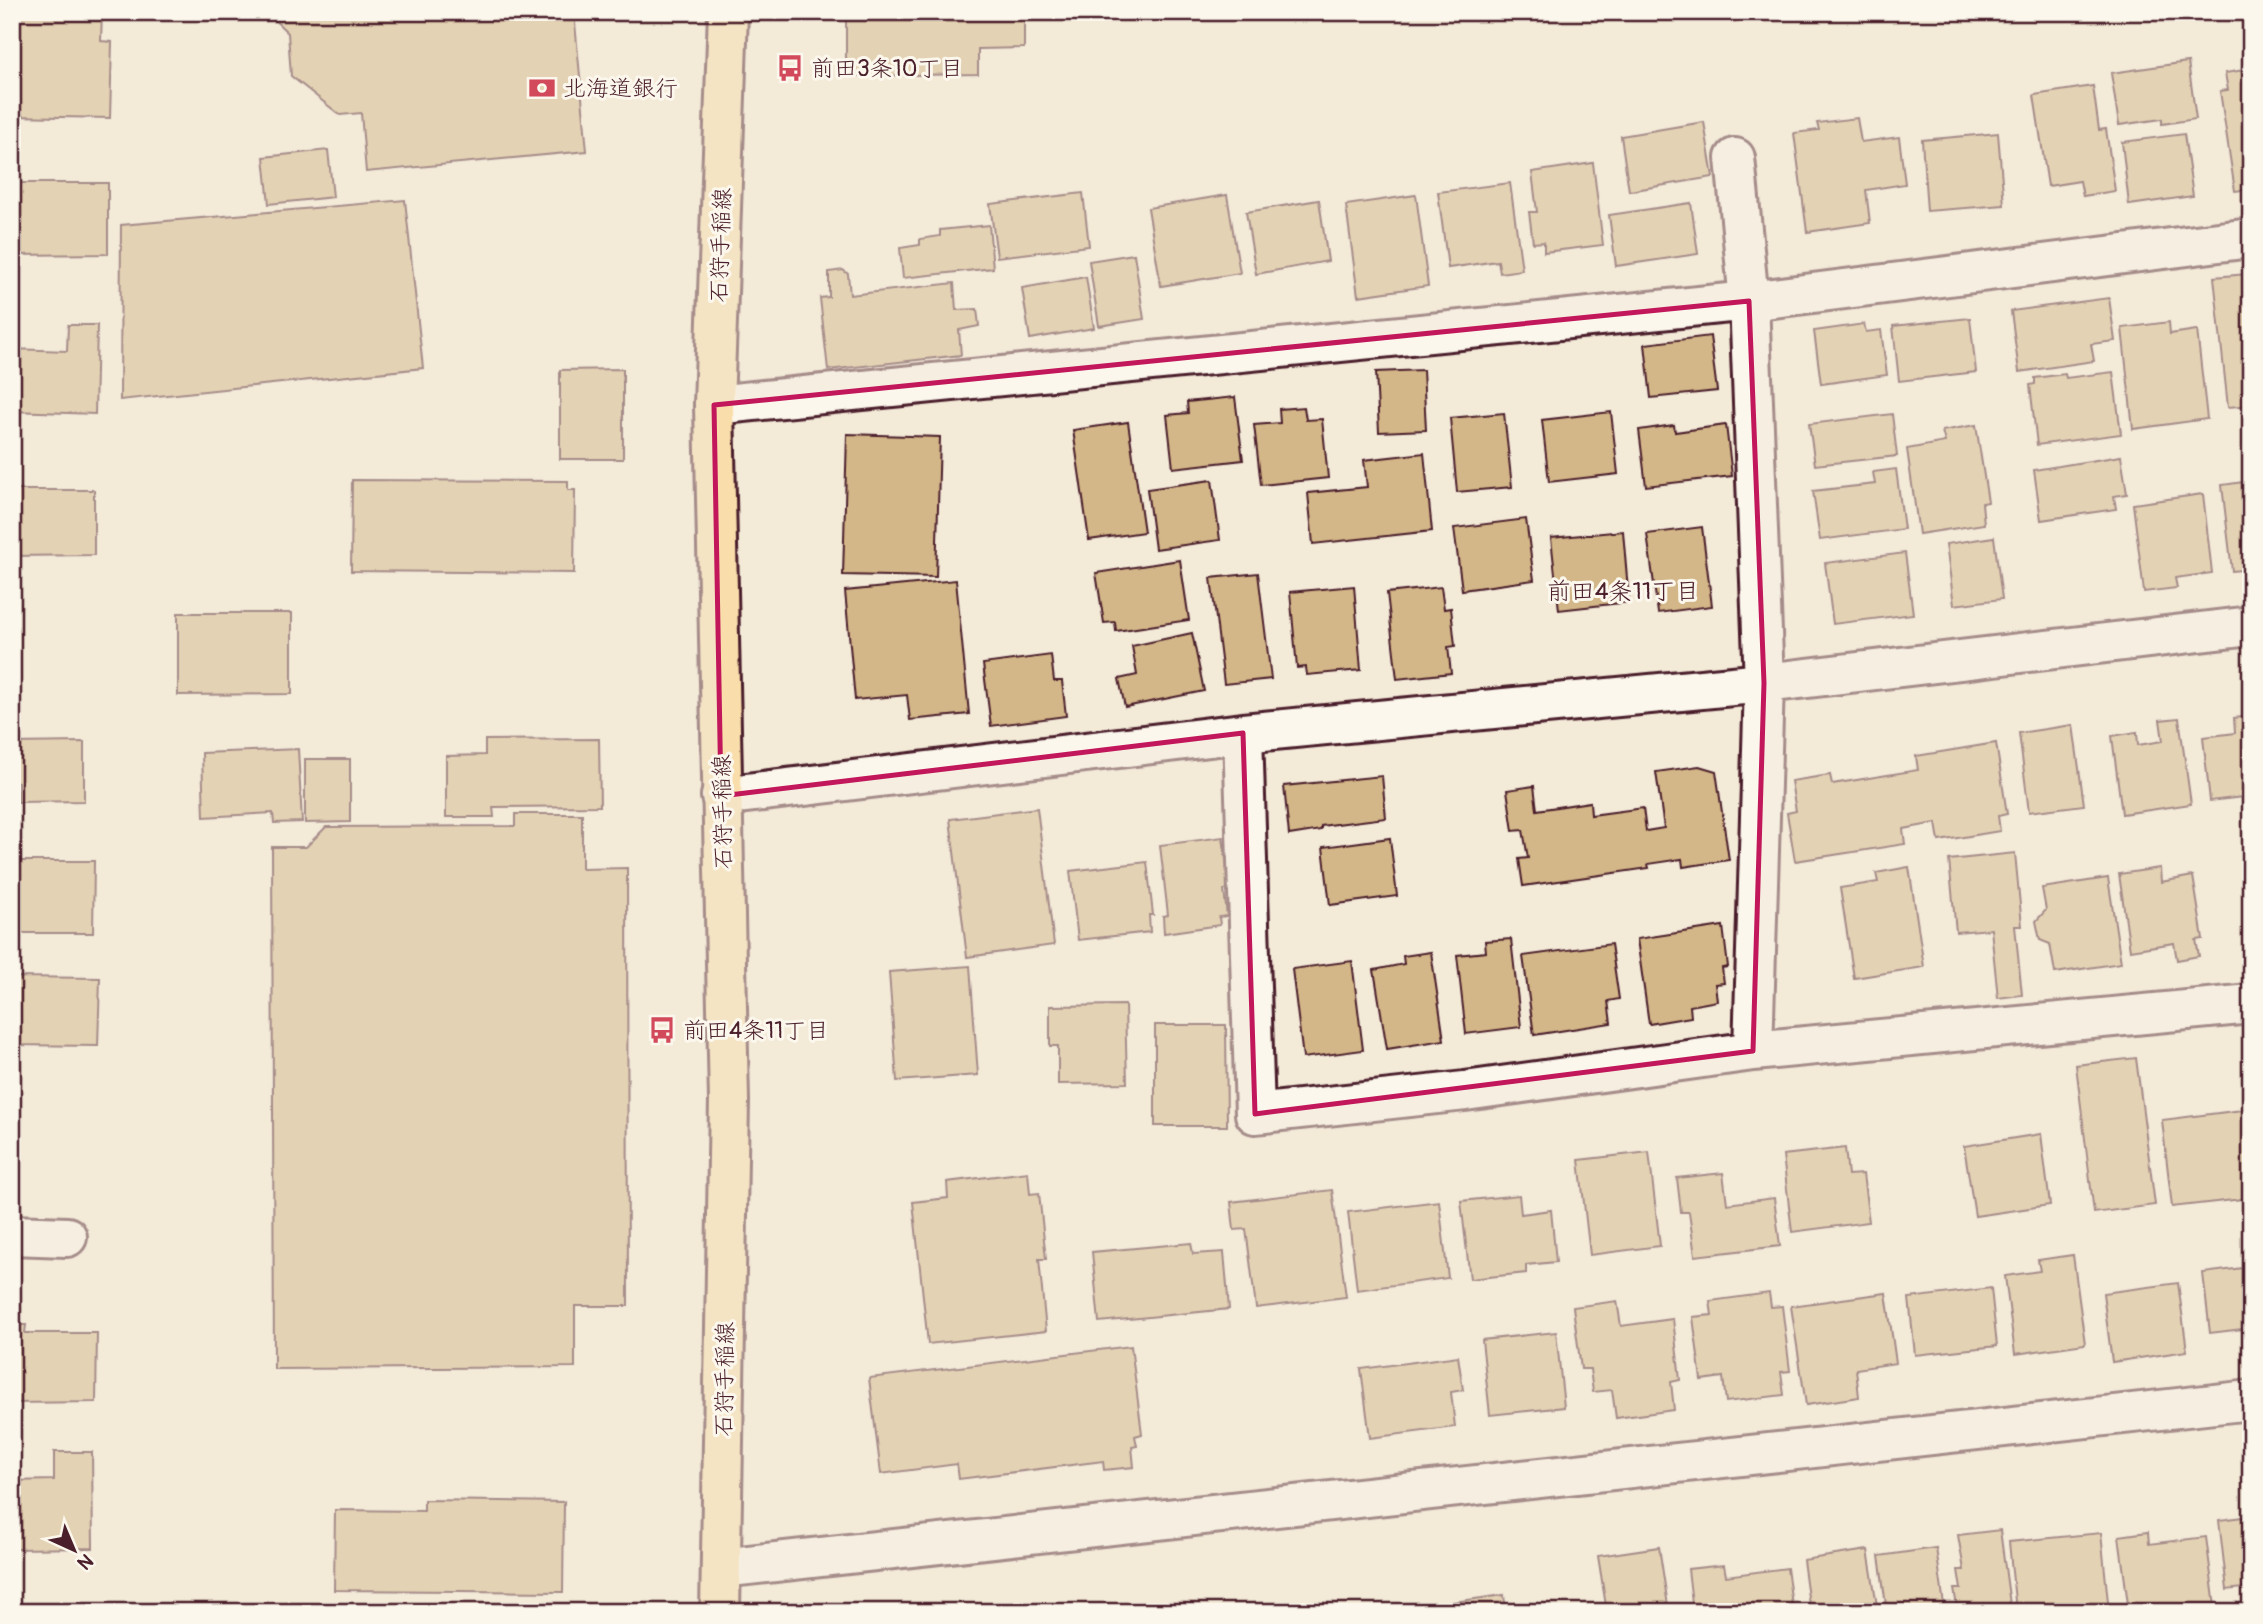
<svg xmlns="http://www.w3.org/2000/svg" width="2263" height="1624" viewBox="0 0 2263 1624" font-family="Pangolin,'Klee One',sans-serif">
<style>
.building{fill:#d3b788;stroke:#4a1f2b;stroke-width:2}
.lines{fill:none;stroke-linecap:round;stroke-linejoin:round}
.minor-casing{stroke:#4a1f2b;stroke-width:44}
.primary-casing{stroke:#4a1f2b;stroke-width:44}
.minor{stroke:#fbf7ec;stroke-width:38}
.primary{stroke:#f9deab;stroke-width:38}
.marked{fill:none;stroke:#c2185b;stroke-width:5;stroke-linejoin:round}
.labels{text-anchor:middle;stroke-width:6;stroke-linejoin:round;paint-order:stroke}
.poi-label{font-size:23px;fill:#4a1f2b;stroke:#fbf7ec;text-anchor:start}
.street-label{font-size:23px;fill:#4a1f2b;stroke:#fbf7ec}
.neighbourhood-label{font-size:24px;fill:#4a1f2b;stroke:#fbf7ec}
</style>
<rect width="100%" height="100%" fill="#f3ead8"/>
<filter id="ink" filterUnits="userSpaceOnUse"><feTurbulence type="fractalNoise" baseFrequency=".0143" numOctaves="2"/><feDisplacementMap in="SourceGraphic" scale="14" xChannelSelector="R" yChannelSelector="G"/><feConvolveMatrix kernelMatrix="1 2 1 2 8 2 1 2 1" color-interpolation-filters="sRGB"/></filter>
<g filter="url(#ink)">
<path class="building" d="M 12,12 L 102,12 L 101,41 L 112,42 L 110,118 L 12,116 Z
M 266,12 L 574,12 L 587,151 L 366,172 L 361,113 L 340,115 L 291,76 L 288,33 Z
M 846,12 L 1024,12 L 1024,48 L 978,49 L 978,74 L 846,76 Z
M 2188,62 L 2196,119 L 2162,124 L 2162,119 L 2119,125 L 2111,73 Z
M 2251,69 L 2251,189 L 2235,191 L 2220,91 L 2228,90 L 2225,73 Z
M 2093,86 L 2099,130 L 2106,129 L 2115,191 L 2083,196 L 2080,181 L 2048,186 L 2034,95 Z
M 1857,118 L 1861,142 L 1899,137 L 1905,184 L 1866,190 L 1870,223 L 1807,232 L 1794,133 L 1819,130 L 1817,123 Z
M 1704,122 L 1713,177 L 1629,191 L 1621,136 Z
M 1998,133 L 2004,205 L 1927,211 L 1922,140 Z
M 2184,134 L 2193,196 L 2129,205 L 2122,142 Z
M 328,150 L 333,197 L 269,204 L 264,157 Z
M 1593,163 L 1603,245 L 1544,252 L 1544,242 L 1533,243 L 1529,212 L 1537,212 L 1532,172 Z
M 12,183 L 108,183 L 108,254 L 12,255 Z
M 1510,183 L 1522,270 L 1500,273 L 1498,261 L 1448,268 L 1438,192 Z
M 1083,193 L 1089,246 L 997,257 L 990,204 Z
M 1227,195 L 1240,273 L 1161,286 L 1148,208 Z
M 1416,195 L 1428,286 L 1358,296 L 1346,205 Z
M 405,200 L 423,368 L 120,400 L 121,225 Z
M 1319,200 L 1328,261 L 1256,274 L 1246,212 Z
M 1691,203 L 1698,254 L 1616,266 L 1609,215 Z
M 989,225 L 993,268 L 903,278 L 900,248 L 920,245 L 920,239 L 940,236 L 940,230 Z
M 1134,254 L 1144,319 L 1099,326 L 1089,261 Z
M 843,270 L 848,274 L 850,295 L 954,283 L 956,310 L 977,309 L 979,326 L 959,330 L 961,355 L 828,370 L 820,298 L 829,297 L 829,272 Z
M 2247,274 L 2251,288 L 2251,405 L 2228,407 L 2214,277 Z
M 1086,277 L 1094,328 L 1030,339 L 1022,288 Z
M 2109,298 L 2115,341 L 2091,344 L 2094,361 L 2019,372 L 2011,311 Z
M 1970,318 L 1976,372 L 1899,381 L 1893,326 Z
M 2169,322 L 2170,334 L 2197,330 L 2207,419 L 2133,429 L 2122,328 Z
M 1864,324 L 1866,332 L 1881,330 L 1887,375 L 1821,384 L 1814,331 Z
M 68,325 L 97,325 L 95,414 L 12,411 L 12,349 L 67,351 Z
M 1710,336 L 1717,391 L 1651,398 L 1645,344 Z
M 623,369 L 623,459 L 560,459 L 560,370 Z
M 1423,370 L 1426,430 L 1379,432 L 1376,372 Z
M 2113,372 L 2121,434 L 2037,445 L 2030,385 L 2035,384 L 2035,378 L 2065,374 L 2066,378 Z
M 1235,397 L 1243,460 L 1173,468 L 1167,415 L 1188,413 L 1187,402 Z
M 1304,407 L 1306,420 L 1322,419 L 1328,478 L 1261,485 L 1254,425 L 1280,423 L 1279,409 Z
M 1611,412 L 1618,474 L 1549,482 L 1542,420 Z
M 1504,413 L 1512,487 L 1457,492 L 1450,418 Z
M 1892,414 L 1897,456 L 1815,465 L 1809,424 Z
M 1128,422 L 1144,532 L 1089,540 L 1073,430 Z
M 1674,425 L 1675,432 L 1726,425 L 1732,476 L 1646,486 L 1639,430 Z
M 1976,425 L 1988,502 L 1982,503 L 1984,524 L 1919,534 L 1907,449 L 1945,442 L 1942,431 Z
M 847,434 L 940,437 L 936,577 L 843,575 Z
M 1424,453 L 1432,531 L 1313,544 L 1308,493 L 1367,487 L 1364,460 Z
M 2121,456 L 2127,494 L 2114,496 L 2116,509 L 2041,520 L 2034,470 Z
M 1896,469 L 1904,529 L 1820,540 L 1813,491 L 1875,484 L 1873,472 Z
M 352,480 L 568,481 L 568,490 L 575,490 L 574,573 L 351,571 Z
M 1212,480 L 1220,540 L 1155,549 L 1147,489 Z
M 2251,481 L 2251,569 L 2232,571 L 2222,485 Z
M 12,490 L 94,490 L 94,555 L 12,556 Z
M 2203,494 L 2212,573 L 2175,578 L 2177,588 L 2144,592 L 2133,504 Z
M 1526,519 L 1534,580 L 1462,590 L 1454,528 Z
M 1702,527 L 1712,606 L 1658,613 L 1647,534 Z
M 1623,531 L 1629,602 L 1559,610 L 1551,538 Z
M 1994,537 L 2002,599 L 1954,605 L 1946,544 Z
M 1905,553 L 1913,614 L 1833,624 L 1825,563 Z
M 1180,560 L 1189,620 L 1116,631 L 1115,622 L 1104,623 L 1096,573 Z
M 1258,573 L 1271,679 L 1224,684 L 1211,578 Z
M 956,580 L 969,714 L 910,720 L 907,695 L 855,700 L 845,591 Z
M 1354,586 L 1361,670 L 1307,675 L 1306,667 L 1297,668 L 1290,592 Z
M 1441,587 L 1444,609 L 1451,608 L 1455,646 L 1448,647 L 1451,673 L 1397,679 L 1387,593 Z
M 178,613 L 292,613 L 292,694 L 178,695 Z
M 1192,633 L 1204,691 L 1125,707 L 1119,679 L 1137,675 L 1132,646 Z
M 1051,655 L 1054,681 L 1062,681 L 1066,716 L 991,726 L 983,664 Z
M 2251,716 L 2251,796 L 2210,801 L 2203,737 L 2235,733 L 2234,718 Z
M 2179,718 L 2191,804 L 2122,814 L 2112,736 L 2137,732 L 2138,745 L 2163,741 L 2160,720 Z
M 2073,725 L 2084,805 L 2029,812 L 2019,733 Z
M 599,739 L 600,806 L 493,807 L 494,817 L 446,817 L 446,756 L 485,755 L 485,740 Z
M 84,742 L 84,801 L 18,802 L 18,782 L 12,782 L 12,743 Z
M 1996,743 L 2007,814 L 1998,816 L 2000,831 L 1939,841 L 1936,823 L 1903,829 L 1905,844 L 1795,861 L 1787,813 L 1796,811 L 1791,781 L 1830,775 L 1832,784 L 1918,770 L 1916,756 Z
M 298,749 L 302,822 L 274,823 L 273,813 L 204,817 L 202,753 Z
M 305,759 L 350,759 L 350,822 L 305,823 Z
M 1699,766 L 1716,771 L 1729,860 L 1683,867 L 1682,859 L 1648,864 L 1649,868 L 1523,886 L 1519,859 L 1528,858 L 1523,830 L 1513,831 L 1507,790 L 1534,786 L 1537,810 L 1590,802 L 1591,815 L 1643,808 L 1646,831 L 1664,828 L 1656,772 Z
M 1382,776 L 1386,818 L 1321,826 L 1321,830 L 1289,835 L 1284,786 Z
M 1037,808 L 1054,945 L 967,957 L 950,819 Z
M 515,814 L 582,814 L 582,869 L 627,868 L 628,1306 L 575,1306 L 575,1367 L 274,1369 L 272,847 L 306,847 L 326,827 L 515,826 Z
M 1223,837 L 1230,889 L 1224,890 L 1227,916 L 1219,917 L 1220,925 L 1164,933 L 1163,916 L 1168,915 L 1160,845 Z
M 1390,838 L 1397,896 L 1330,905 L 1323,847 Z
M 2015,853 L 2022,926 L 2015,926 L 2022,995 L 1998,998 L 1991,929 L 1956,932 L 1949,860 Z
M 12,861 L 94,861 L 93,933 L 12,933 Z
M 1147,862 L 1153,915 L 1149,915 L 1150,932 L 1078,940 L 1070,871 Z
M 1909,867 L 1924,967 L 1854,978 L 1840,888 L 1878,882 L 1876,873 Z
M 2160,868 L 2161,882 L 2193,876 L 2203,939 L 2196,940 L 2199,956 L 2177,960 L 2174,943 L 2130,950 L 2119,874 Z
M 2108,878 L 2121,963 L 2055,973 L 2050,944 L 2040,940 L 2036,921 L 2046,910 L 2042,888 Z
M 1723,926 L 1728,967 L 1722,968 L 1724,983 L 1715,984 L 1717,1001 L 1690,1006 L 1691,1017 L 1649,1024 L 1637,939 Z
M 1511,939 L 1521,1027 L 1466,1034 L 1457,955 L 1486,952 L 1485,941 Z
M 1611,944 L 1619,999 L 1608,1001 L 1611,1023 L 1534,1035 L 1523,956 Z
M 1431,952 L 1444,1040 L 1387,1049 L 1374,970 L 1404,964 L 1403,956 Z
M 1352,961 L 1363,1050 L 1303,1058 L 1292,969 Z
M 970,966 L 978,1075 L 897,1081 L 889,972 Z
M 12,977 L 100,978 L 98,1046 L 12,1045 Z
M 1125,1005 L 1127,1083 L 1058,1084 L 1058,1046 L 1050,1046 L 1050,1006 Z
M 1155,1025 L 1226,1025 L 1227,1126 L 1155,1126 Z
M 2136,1058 L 2155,1205 L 2094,1213 L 2076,1065 Z
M 2251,1109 L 2251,1198 L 2172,1207 L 2162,1120 Z
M 2041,1134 L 2050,1205 L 1975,1216 L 1964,1146 Z
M 1845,1148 L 1848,1175 L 1863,1174 L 1869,1222 L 1792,1232 L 1783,1155 Z
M 1649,1152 L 1660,1246 L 1590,1255 L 1579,1160 Z
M 1028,1172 L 1030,1194 L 1039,1193 L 1046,1259 L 1039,1259 L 1046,1331 L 928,1344 L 913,1202 L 948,1198 L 947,1182 Z
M 1723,1173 L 1727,1204 L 1774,1198 L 1780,1246 L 1695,1256 L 1689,1212 L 1681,1212 L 1677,1178 Z
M 1332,1190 L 1346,1297 L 1256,1308 L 1246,1229 L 1234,1230 L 1231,1202 Z
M 1519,1195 L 1521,1214 L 1551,1210 L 1556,1262 L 1526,1265 L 1526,1273 L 1470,1279 L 1461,1201 Z
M 1439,1201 L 1448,1278 L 1357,1290 L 1348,1212 Z
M 1191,1243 L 1193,1254 L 1224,1252 L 1229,1309 L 1099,1322 L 1092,1252 Z
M 2073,1255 L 2085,1344 L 2015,1354 L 2005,1276 L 2040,1271 L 2038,1260 Z
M 2251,1267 L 2251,1328 L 2210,1333 L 2203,1273 Z
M 2178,1283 L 2187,1351 L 2112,1362 L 2103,1293 Z
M 1991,1288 L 1997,1346 L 1915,1355 L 1909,1298 Z
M 1769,1293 L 1771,1307 L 1782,1306 L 1790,1371 L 1781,1372 L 1784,1395 L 1726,1402 L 1723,1377 L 1701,1380 L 1693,1317 L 1712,1315 L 1710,1301 Z
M 1886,1293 L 1896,1363 L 1856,1369 L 1859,1397 L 1806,1405 L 1791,1306 Z
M 1617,1301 L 1621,1326 L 1673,1319 L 1680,1380 L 1671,1382 L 1674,1410 L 1616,1418 L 1612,1390 L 1593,1392 L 1590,1369 L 1581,1369 L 1573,1307 Z
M 12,1325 L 26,1325 L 25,1333 L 97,1333 L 96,1402 L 12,1403 Z
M 1556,1332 L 1564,1407 L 1490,1415 L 1482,1340 Z
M 1131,1346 L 1142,1434 L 1135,1436 L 1137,1446 L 1132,1447 L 1134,1467 L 1104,1470 L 1103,1461 L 959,1479 L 957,1464 L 881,1474 L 869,1378 Z
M 1458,1356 L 1463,1390 L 1451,1392 L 1455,1427 L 1370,1438 L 1361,1369 Z
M 54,1452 L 92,1452 L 93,1548 L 12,1549 L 12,1481 L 54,1480 Z
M 424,1500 L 564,1502 L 563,1592 L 334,1590 L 335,1510 L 424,1511 Z
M 2251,1516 L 2251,1587 L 2227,1590 L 2219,1520 Z
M 2000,1530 L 2011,1612 L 1958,1612 L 1954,1589 L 1961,1589 L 1958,1570 L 1964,1570 L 1958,1535 Z
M 2148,1532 L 2149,1544 L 2206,1537 L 2215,1607 L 2181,1612 L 2129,1612 L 2119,1536 Z
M 2101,1533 L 2109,1612 L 2075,1612 L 2075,1605 L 2016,1611 L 2009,1542 Z
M 1659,1547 L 1669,1612 L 1607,1612 L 1598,1556 Z
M 1936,1548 L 1945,1612 L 1887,1612 L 1879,1556 Z
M 1868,1550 L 1878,1612 L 1810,1612 L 1803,1560 Z
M 1724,1565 L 1726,1576 L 1787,1568 L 1793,1612 L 1693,1612 L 1688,1569 Z
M 1504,1595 L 1506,1612 L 1418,1612 L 1417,1607 Z"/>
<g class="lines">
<defs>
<path id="minor" d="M 1735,158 L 1749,301 L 1764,683 L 1753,1051
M 714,405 L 1749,301 L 2251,238
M 1243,733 L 1255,1114 L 1465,1091 L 1753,1051 L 2251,1004
M 721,796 L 1243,733 L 1764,683 L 2251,626
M 12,1235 L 67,1237
M 721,1568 L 2251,1400"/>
<path id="primary" d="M 720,1612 L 729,1101 L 714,405 L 728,12"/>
</defs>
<use href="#minor" class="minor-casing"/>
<use href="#primary" class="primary-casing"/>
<use href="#minor" class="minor"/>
<use href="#primary" class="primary"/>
</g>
</g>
<path d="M0 0H2263V1624H0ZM 1749,301 L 1764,683 L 1753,1051 L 1255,1114 L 1243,733 L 721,796 L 714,405 Z" fill="#f3ead8" fill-opacity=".55" fill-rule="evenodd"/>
<path class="marked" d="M 1749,301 L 1764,683 L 1753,1051 L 1255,1114 L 1243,733 L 721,796 L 714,405 Z"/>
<defs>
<symbol id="bus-bare" viewBox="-9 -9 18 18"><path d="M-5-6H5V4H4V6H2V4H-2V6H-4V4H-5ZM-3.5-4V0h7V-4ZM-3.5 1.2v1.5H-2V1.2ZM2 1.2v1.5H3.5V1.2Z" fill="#d1495b" stroke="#fbf7ec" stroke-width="2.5" paint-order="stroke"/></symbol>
<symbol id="bank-bare" viewBox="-9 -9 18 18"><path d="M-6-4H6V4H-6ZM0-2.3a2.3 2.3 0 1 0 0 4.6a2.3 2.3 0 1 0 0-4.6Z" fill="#d1495b" stroke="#fbf7ec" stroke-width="2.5" paint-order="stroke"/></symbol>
</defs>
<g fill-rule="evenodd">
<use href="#bus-bare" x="771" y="49" width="38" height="38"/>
<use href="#bank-bare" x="523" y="69" width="38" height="38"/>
<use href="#bus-bare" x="643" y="1011" width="38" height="38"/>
</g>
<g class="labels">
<g class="poi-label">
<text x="811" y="76">前田3条10丁目</text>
<text x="563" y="96">北海道銀行</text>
<text x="683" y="1038">前田4条11丁目</text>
</g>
<g class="street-label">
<text transform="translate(720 245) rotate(-88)" y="8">石狩手稲線</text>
<text transform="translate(722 812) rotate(-91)" y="8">石狩手稲線</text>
<text transform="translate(724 1379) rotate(-89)" y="8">石狩手稲線</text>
</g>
<g class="neighbourhood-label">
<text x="1623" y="599">前田4条11丁目</text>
</g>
</g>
<rect width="2263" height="1624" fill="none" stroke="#fbf7ec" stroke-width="42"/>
<rect x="21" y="21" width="2221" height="1582" fill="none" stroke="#4a1f2b" stroke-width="2.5" filter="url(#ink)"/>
<g transform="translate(74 1550) rotate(136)" stroke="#fbf7ec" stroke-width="5" paint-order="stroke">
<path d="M0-5L12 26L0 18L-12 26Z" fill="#4a1f2b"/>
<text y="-10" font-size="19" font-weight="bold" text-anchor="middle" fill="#4a1f2b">N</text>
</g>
</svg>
